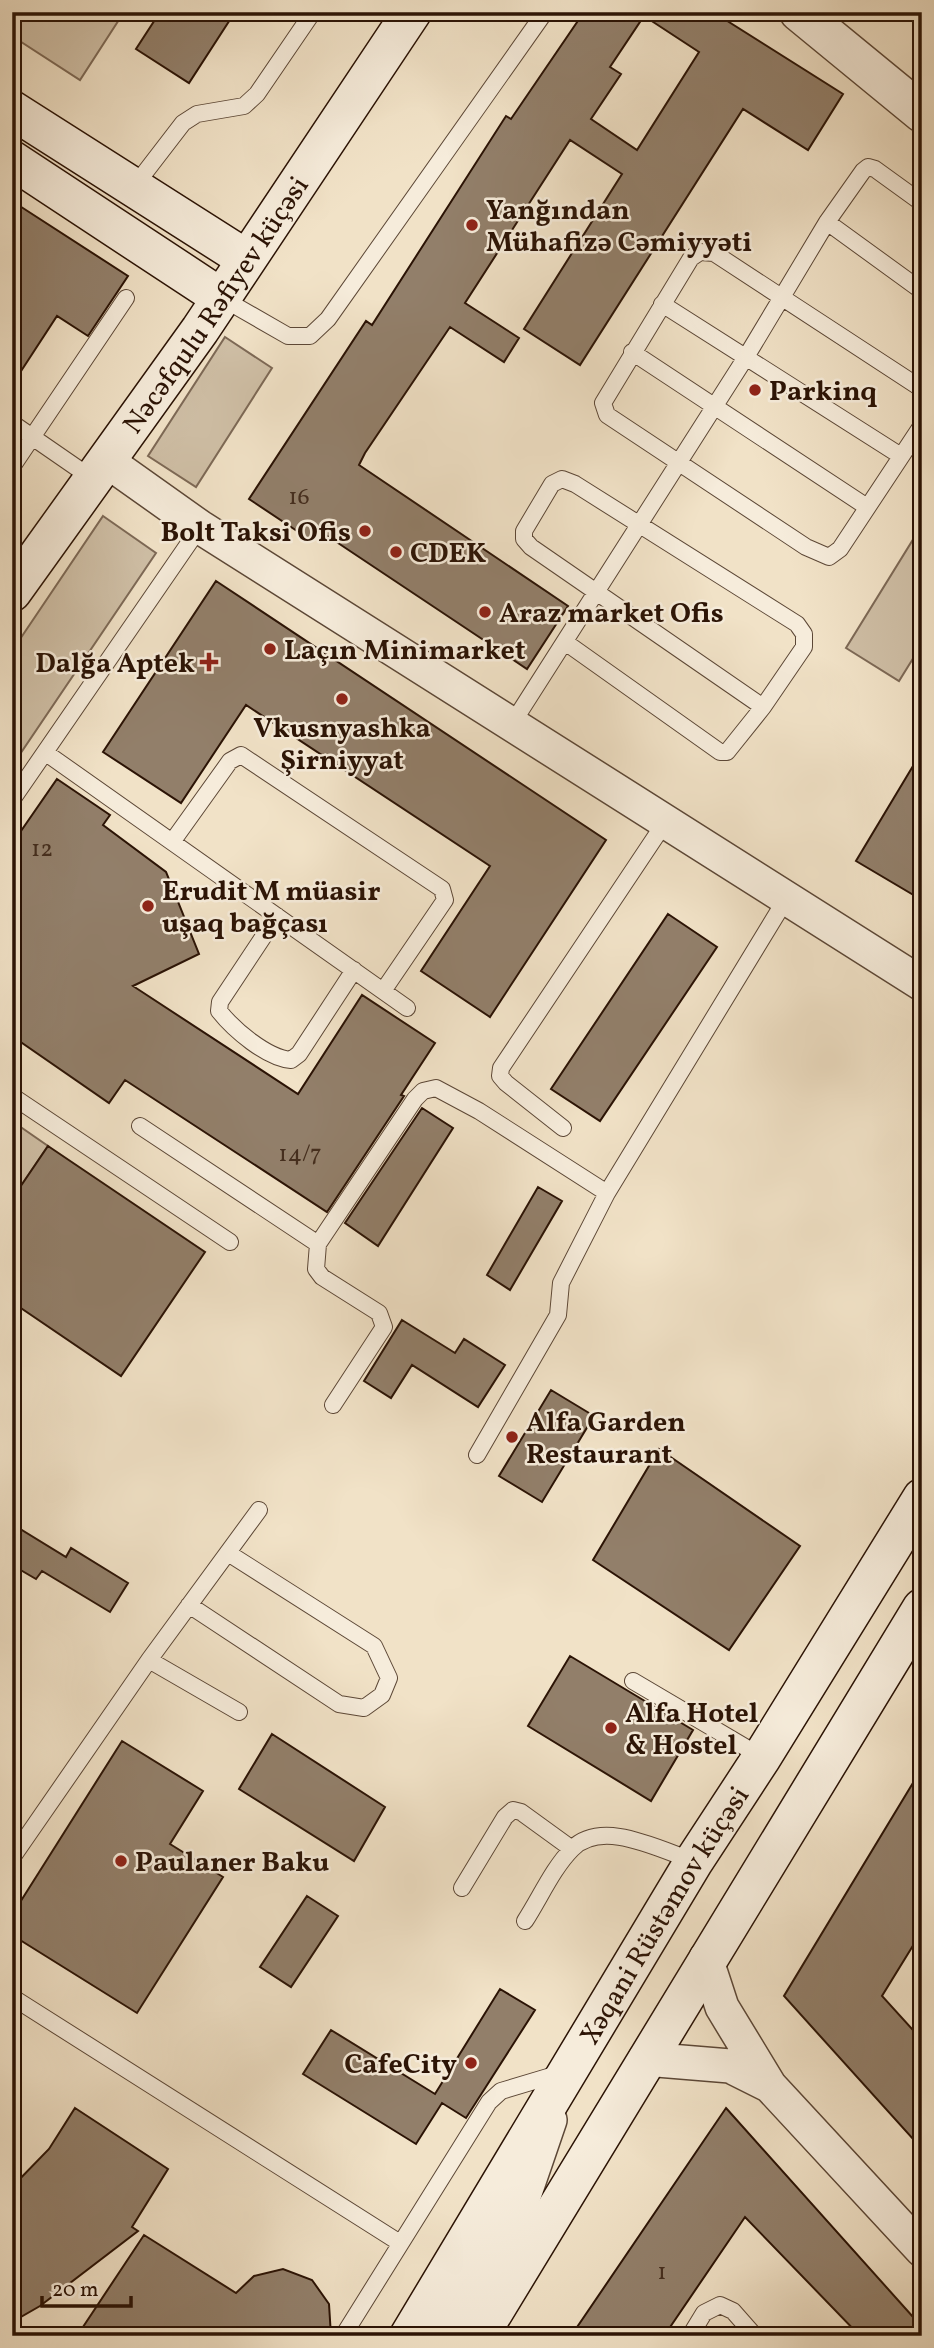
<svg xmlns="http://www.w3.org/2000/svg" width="934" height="2348" viewBox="0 0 934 2348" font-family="Vollkorn,serif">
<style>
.green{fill:#cfbfa6;stroke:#7d6956;stroke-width:2}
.building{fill:#927f6a;stroke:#2b1305;stroke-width:2;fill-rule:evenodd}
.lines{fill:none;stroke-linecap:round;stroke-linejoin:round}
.service-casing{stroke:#5c4736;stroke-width:18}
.minor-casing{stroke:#5c4736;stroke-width:36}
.tertiary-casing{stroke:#5c4736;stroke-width:41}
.secondary-casing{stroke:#2b1305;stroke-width:41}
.service{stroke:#f6ecdb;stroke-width:16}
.minor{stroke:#f6ecdb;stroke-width:33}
.tertiary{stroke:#f6ecdb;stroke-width:38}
.secondary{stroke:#f6ecdb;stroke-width:38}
.poi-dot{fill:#8f2418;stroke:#f6ecdb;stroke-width:2.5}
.labels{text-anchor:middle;stroke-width:5;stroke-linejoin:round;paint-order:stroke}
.number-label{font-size:24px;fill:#452e1e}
.poi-label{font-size:28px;font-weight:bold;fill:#2b1305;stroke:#f6ecdb;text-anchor:start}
.street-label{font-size:28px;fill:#2b1305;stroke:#f6ecdb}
</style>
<rect width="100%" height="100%" fill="#f1e2c7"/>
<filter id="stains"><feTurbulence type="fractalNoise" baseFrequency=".00286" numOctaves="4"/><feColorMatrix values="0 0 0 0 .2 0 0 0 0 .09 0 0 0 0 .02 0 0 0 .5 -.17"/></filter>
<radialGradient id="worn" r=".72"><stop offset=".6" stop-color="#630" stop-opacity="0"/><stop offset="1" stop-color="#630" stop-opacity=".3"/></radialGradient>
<path class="green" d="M 12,12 L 124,12 L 80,80 L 12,36 Z
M 225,337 L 272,368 L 196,487 L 148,456 Z
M 103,516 L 156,553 L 12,766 L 12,651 Z
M 914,538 L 922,543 L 922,644 L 899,681 L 846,648 Z
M 12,1121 L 48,1146 L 12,1199 Z"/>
<path class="building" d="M 160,12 L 235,12 L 189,83 L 136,49 Z
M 584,12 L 713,12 L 843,94 L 808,150 L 743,109 L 580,365 L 524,329 L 622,174 L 570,140 L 465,303 L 519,338 L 504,362 L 450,327 L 365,453 L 359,465 L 568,606 L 527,669 L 317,529 L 309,539 L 249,499 L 366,321 L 372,325 L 506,116 L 511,119 ZM 644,16 L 699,52 L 637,150 L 591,119 L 621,74 L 610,67 Z
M 12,201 L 128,276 L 88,336 L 57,316 L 12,385 Z
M 216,581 L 606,840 L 490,1017 L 421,971 L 490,866 L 246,705 L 181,803 L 103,752 Z
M 922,751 L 922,900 L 856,861 Z
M 57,779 L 110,815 L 103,825 L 166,872 L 199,954 L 133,986 L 298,1094 L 362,995 L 435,1043 L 401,1095 L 404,1096 L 327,1212 L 125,1080 L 109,1103 L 12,1036 L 12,844 Z
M 668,914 L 717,947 L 600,1121 L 551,1089 Z
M 422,1108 L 453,1128 L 378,1246 L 345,1223 Z
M 48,1146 L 205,1252 L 121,1376 L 12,1302 L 12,1199 Z
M 538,1187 L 562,1201 L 510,1290 L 487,1275 Z
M 402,1320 L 455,1353 L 464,1339 L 505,1365 L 478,1407 L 412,1365 L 391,1398 L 364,1381 Z
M 551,1390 L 594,1416 L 542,1502 L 499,1476 Z
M 659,1449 L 800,1546 L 729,1650 L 593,1560 Z
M 12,1524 L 66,1557 L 71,1548 L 128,1583 L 110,1612 L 42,1571 L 36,1579 L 12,1565 Z
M 570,1656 L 693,1730 L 651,1801 L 528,1726 Z
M 272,1734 L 385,1807 L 354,1861 L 239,1789 Z
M 122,1741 L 203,1791 L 170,1844 L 223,1877 L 137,2013 L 12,1935 L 12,1915 Z
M 922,1768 L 922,1931 L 882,1996 L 922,2040 L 922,2149 L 784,1996 Z
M 307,1896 L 338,1916 L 291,1987 L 260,1967 Z
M 500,1989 L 535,2010 L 466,2118 L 442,2103 L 416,2144 L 303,2074 L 331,2030 L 435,2094 Z
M 75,2108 L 168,2169 L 132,2227 L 138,2231 L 40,2306 L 12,2322 L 12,2187 L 49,2149 Z
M 726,2108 L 922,2327 L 922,2336 L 860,2336 L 745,2217 L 664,2336 L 571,2336 Z
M 144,2235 L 236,2293 L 254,2276 L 283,2269 L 312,2280 L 329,2304 L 331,2336 L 77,2336 Z"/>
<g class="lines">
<defs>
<path id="service" d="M 133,188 L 183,123 L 197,114 L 244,106 L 257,94 L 313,12
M 827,222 L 922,291
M 220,297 L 288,336 L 310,336 L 328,319 L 545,12
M 662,304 L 901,456
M 632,352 L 867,507
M 922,389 L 714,253 L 700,252 L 691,258 L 603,403 L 607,415 L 806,547 L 829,557 L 840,549 L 922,425
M 12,423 L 93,479
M 12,467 L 126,298
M 562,479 L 575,484 L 797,624 L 804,634 L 804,647 L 763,707 L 531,547 L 524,539 L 524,531 L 552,484 Z
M 565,642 L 720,752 L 727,752 L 763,707
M 512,724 L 746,357 L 827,222 L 863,171 L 868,167 L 875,169 L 922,203
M 46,753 L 407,1008
M 12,800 L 200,527
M 172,842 L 230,761 L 241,755 L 442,889 L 445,900 L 383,991
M 277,916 L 220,1002 L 219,1011 C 234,1030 267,1058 291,1060 L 299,1054 L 354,970
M 12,1096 L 230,1242
M 140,1126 L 318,1244 L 415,1099 L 423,1091 L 436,1088 L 479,1111 L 607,1193
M 563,1128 L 506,1083 L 500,1076 L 501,1068 L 664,824
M 318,1244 L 316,1269 L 322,1277 L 379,1313 L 384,1327 L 333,1405
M 477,1455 L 558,1315 L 561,1283 L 607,1193 L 786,899
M 189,1605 L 339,1704 L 364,1708 L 382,1695 L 389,1678 L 374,1646 L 228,1553
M 149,1660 L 239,1712
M 633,1681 L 762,1757
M 12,1858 L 149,1660 L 259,1510
M 462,1888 L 505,1817 L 513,1810 L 521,1812 L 572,1849
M 525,1921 C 540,1898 553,1868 572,1849 C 602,1818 660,1850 694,1861
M 12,1997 L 400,2243
M 343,2336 L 489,2102 L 501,2091 L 561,2073
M 690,2336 L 704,2313 L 720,2305 L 733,2311 L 755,2336"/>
<path id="minor" d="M 107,461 L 200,527 L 922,984
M 706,1958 L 722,2007 L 770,2086 L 922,2250
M 645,2059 L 730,2066 L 770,2086
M 441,2336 L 523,2199 L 550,2120"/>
<path id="tertiary" d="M 799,12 L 922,113"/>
<g id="secondary">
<path d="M 12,110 L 246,259"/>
<path d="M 12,160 L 220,297"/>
<path id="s1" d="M 12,592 L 200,330 L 412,12"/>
<path id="s2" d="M 409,2336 L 694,1861 L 762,1757 L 922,1498"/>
<path d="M 479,2336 L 922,1608"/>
</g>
</defs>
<use href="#service" class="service-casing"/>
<use href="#minor" class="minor-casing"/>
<use href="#tertiary" class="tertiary-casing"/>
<use href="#secondary" class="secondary-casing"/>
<use href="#service" class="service"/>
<use href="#minor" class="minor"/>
<use href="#tertiary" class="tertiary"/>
<use href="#secondary" class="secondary"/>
</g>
<g class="poi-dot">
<circle cx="472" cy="225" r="7"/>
<circle cx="755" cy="390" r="7"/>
<circle cx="365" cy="531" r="7"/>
<circle cx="396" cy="552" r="7"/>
<circle cx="485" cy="612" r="7"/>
<circle cx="270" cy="649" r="7"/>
<path d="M205.5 651.5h7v7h7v7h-7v7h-7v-7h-7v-7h7z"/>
<circle cx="342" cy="699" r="7"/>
<circle cx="148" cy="906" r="7"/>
<circle cx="512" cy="1437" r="7"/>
<circle cx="611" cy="1728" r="7"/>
<circle cx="121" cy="1861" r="7"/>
<circle cx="471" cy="2063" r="7"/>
</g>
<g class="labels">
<g class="number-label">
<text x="299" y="504">16</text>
<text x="42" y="856">12</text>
<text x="300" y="1161">14/7</text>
<text x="662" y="2279">1</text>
</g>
<g class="poi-label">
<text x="486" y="219">Yanğından<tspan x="486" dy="32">Mühafizə Cəmiyyəti</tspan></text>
<text x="769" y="400">Parkinq</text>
<text x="351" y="541" text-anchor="end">Bolt Taksi Ofis</text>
<text x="410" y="562">CDEK</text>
<text x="499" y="622">Araz market Ofis</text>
<text x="284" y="659">Laçın Minimarket</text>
<text x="195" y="672" text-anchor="end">Dalğa Aptek</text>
<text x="342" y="737" text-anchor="middle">Vkusnyashka<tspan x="342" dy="32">Şirniyyat</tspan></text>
<text x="162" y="900">Erudit M müasir<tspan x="162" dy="32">uşaq bağçası</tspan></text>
<text x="526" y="1431">Alfa Garden<tspan x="526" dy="32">Restaurant</tspan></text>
<text x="625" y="1722">Alfa Hotel<tspan x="625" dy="32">&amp; Hostel</tspan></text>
<text x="135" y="1871">Paulaner Baku</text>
<text x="457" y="2073" text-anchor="end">CafeCity</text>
</g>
<g class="street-label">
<text dy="10" stroke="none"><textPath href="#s1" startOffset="352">Nəcəfqulu Rəfiyev küçəsi</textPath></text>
<text dy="10" stroke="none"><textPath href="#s2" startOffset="492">Xəqani Rüstəmov küçəsi</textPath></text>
</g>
</g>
<rect width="934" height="2348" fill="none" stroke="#f1e2c7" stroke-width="42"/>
<rect x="14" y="14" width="906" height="2320" fill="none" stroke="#2b1305" stroke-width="3.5"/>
<rect x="21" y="21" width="892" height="2306" fill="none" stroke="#2b1305" stroke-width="2"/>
<path d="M42 2296v10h89v-10" fill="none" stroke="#2b1305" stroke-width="3.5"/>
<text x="52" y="2296" font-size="21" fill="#2b1305" stroke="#f6ecdb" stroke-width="5" paint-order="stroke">20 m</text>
<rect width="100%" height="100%" filter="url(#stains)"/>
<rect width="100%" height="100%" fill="url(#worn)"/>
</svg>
